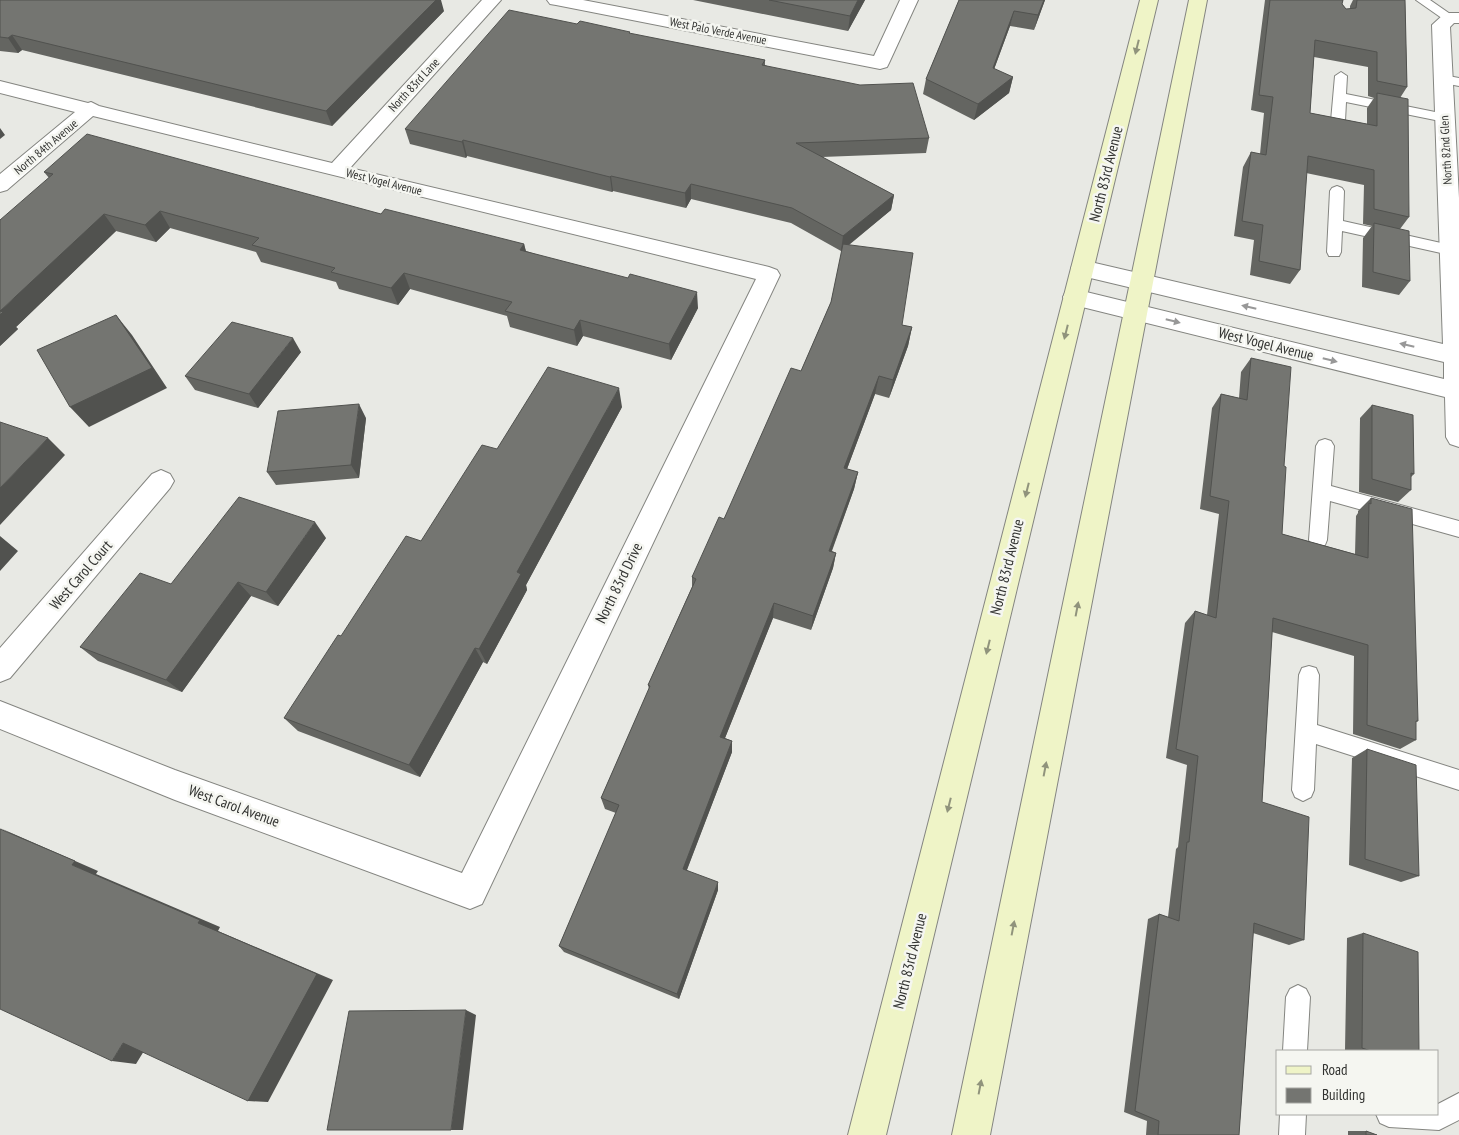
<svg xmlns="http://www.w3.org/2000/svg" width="1459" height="1135" viewBox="0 0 1459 1135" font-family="'PT Sans Narrow',sans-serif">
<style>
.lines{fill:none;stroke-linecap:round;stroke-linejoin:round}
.lane-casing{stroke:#848580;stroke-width:2}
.street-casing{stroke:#848580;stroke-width:2}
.secondary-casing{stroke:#848580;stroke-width:2}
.lane{fill:#fff;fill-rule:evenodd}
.street{fill:#fff;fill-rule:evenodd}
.secondary{fill:#eff4c7;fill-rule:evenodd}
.wall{fill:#646561;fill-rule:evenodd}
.shaded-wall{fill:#51524f}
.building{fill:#747571;stroke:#51524f}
.oneway{fill:#90937c}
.oneway2{fill:#989898}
.labels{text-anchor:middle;stroke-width:5;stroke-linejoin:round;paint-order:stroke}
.far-street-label{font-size:12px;fill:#313230;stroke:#f5f6f1}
.street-label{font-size:15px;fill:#313230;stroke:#f5f6f1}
</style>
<rect width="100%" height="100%" fill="#e8e9e4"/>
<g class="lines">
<defs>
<path id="lane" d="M 1416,0 L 1430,0 L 1456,18 L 1450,22 L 1446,21 Z
M 1341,72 L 1347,76 L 1346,94 L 1445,114 L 1452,118 L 1445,122 L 1346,102 L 1345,121 L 1343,124 L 1333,124 L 1331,121 L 1335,76 Z
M 1443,75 L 1459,78 L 1459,86 L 1438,82 L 1437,79 Z
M 1337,186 L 1342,188 L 1344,191 L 1343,221 L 1450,245 L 1455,246 L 1457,250 L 1455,254 L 1450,255 L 1342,231 L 1341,252 L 1339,256 L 1329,256 L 1327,252 L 1330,191 L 1332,188 Z
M 1325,439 L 1331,441 L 1334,446 L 1331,486 L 1459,521 L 1459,537 L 1330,501 L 1327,540 L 1325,545 L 1318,548 L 1311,545 L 1309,540 L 1316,446 L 1319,441 Z
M 1309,666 L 1316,668 L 1319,675 L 1317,725 L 1459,770 L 1459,790 L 1316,744 L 1314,790 L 1311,797 L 1303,801 L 1295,797 L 1292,790 L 1299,675 L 1302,668 Z
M 1298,985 L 1306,989 L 1310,997 L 1307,1051 L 1283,1051 L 1286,997 L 1290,989 Z
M 1459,1093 L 1459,1120 L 1439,1130 L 1389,1127 L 1380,1123 L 1376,1114 L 1438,1114 L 1438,1104 Z
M 1280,1114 L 1306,1114 L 1305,1135 L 1279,1135 Z"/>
<path id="street" d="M 482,0 L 501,0 L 350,168 L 769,267 L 777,270 L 780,275 L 482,904 L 470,909 L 175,800 L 0,729 L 0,701 L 175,770 L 462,873 L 756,279 L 93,116 L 7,190 L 0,192 L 0,174 L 75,112 L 0,93 L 0,81 L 88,103 L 91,102 L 99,106 L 332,163 Z
M 547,0 L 583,0 L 874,56 L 900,0 L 918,0 L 889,63 L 887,67 L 880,69 L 556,5 L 550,4 Z
M 1450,13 L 1459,13 L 1459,23 L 1454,23 L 1450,27 L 1459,198 L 1459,447 L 1450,444 L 1446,437 L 1445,397 L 1066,303 L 1063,297 L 1066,291 L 1074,289 L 1444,379 L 1444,362 L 1082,276 L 1074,273 L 1071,268 L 1074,263 L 1082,260 L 1443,344 L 1432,25 L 1444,14 Z
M 161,470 L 170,474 L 174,481 L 170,488 L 10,678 L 0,682 L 0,648 L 152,474 Z"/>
<path id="secondary" d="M 1140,0 L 1158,0 L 886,1135 L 848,1135 Z
M 1189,0 L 1207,0 L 990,1135 L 952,1135 Z"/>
</defs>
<use href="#lane" class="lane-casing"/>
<use href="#street" class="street-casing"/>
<use href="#secondary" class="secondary-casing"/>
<use href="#lane" class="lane"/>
<use href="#street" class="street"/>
<use href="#secondary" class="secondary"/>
</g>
<path class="wall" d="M 0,0 L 444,11 L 332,126 L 22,50 L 18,53 L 0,51 Z
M 693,0 L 865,0 L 848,31 Z
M 959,0 L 1045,0 L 1034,30 L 1010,26 L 994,69 L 1013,77 L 1009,93 L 974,120 L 923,94 L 926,79 Z
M 1265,0 L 1343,0 L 1342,4 L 1346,9 L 1350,9 L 1350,6 L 1353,0 L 1405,0 L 1407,87 L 1400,98 L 1409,217 L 1400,229 L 1410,281 L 1399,295 L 1362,287 L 1363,238 L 1372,226 L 1363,224 L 1364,185 L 1306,173 L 1300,270 L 1290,284 L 1250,275 L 1254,240 L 1234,236 L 1243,167 L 1251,152 L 1260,154 L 1264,113 L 1251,110 ZM 1314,57 L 1368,67 L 1368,96 L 1374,98 L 1367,108 L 1367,124 L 1310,113 Z
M 577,24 L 631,34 L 765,60 L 765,65 L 929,138 L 926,153 L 822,157 L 894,195 L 891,210 L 849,245 L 902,325 L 912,327 L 908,346 L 889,398 L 875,394 L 847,469 L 858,472 L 854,489 L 832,551 L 836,553 L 833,568 L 811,630 L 773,618 L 725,738 L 732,741 L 732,752 L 687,870 L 718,890 L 679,999 L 564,952 L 559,946 L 616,813 L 605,809 L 601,798 L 649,689 L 648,685 L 692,587 L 692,577 L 724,519 L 801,371 L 831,302 L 842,251 L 841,251 L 791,223 L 691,199 L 686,208 L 613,191 L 612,192 L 467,156 L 466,158 L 410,144 L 405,129 Z
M 44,172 L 381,214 L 524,244 L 526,251 L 698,308 L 671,360 L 583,336 L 577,346 L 510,327 L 507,316 L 410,289 L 398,305 L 339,289 L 336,282 L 261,262 L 256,252 L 170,228 L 156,242 L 116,231 L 16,327 L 18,329 L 0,346 L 49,178 Z
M 301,352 L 258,408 L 195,390 L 185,376 Z
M 1251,358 L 1284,466 L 1282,534 L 1355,554 L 1356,516 L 1358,513 L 1358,511 L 1371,498 L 1418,721 L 1416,722 L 1416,740 L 1400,749 L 1353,734 L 1354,656 L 1272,632 L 1262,802 L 1304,940 L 1289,945 L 1253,933 L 1239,1135 L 1146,1135 L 1147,1121 L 1124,1112 L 1148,919 L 1159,914 L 1168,917 L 1176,849 L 1178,847 L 1187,765 L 1166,758 L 1185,623 L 1195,611 L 1207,615 L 1219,514 L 1200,509 L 1212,408 L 1221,394 L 1239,398 L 1241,372 Z
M 1372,405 L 1414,474 L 1411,477 L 1411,490 L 1398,502 L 1359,492 L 1360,418 Z
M 622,407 L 526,585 L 527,590 L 487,664 L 483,662 L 420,777 L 298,731 L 284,718 L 421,541 L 497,449 Z
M 366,418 L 359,478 L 276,485 L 267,472 Z
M 326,538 L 278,606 L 251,596 L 182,692 L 98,661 L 80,647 L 171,584 Z
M 1367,749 L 1419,876 L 1401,882 L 1349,865 L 1352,758 Z
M 1363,933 L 1419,1051 L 1348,1051 L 1345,1050 L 1347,938 Z
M 1348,1131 L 1366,1131 L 1377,1135 L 1348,1135 Z"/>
<path class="shaded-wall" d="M 436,0 L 441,0 L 444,11 L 332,126 L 326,111 Z
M 858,0 L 865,0 L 848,31 L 850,16 Z
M 1044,0 L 1045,0 L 1034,30 L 1038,15 Z
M 1014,11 L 1010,26 L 989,83 L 993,68 Z
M 12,35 L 22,50 L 18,53 L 8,38 Z
M 1013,77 L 1009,93 L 974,120 L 978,104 Z
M 0,128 L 5,135 L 0,139 Z
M 463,140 L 467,156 L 466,158 L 462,142 Z
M 611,176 L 613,191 L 612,192 L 610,177 Z
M 691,184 L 691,199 L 686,208 L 685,193 Z
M 894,195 L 891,210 L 841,251 L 843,236 Z
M 160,211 L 170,228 L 156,242 L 145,225 Z
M 104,214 L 116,231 L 16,327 L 18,329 L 0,346 L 0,311 Z
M 524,244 L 528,261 L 520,250 Z
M 404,273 L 410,289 L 398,305 L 391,288 Z
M 697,292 L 698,308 L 671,360 L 669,344 Z
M 116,315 L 132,335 L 167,388 L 89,427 L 70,407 Z
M 580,320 L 583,336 L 577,346 L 574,330 Z
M 912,327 L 908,346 L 889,398 L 893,380 Z
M 293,338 L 301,352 L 258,408 L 249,394 Z
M 879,376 L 875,394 L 841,485 L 844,468 Z
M 619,388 L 622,407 L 526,585 L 527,590 L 487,664 L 479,649 L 517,572 Z
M 359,404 L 366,418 L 359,478 L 351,465 Z
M 48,438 L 65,455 L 0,525 L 0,488 Z
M 858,472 L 854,489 L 826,566 L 829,551 Z
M 315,522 L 326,538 L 278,606 L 266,592 Z
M 0,536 L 18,551 L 0,571 Z
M 836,553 L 833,568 L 811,630 L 813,616 Z
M 238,582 L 251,596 L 182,692 L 166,680 Z
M 774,603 L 773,618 L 721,748 L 720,737 Z
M 475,648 L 483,662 L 420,777 L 409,765 Z
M 732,741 L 732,752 L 684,877 L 683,869 Z
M 0,828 L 98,871 L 96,874 L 220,927 L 218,931 L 333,980 L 268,1102 L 248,1101 L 198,923 L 72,865 Z
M 718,882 L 718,890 L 679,999 L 677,994 Z
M 466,1010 L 476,1015 L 463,1130 L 451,1130 Z
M 123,1043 L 147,1046 L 136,1064 L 112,1061 Z"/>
<path class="building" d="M 0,0 L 436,0 L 326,111 L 12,35 L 8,38 L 0,37 Z
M 769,0 L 858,0 L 850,16 Z
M 959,0 L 1044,0 L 1038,15 L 1014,11 L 993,68 L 1013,77 L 978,104 L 926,79 Z
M 1270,0 L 1343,0 L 1342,4 L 1346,9 L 1356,8 L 1357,0 L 1405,0 L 1407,87 L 1377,81 L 1377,52 L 1315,40 L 1310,113 L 1377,126 L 1377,93 L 1408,99 L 1409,217 L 1374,209 L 1374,170 L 1308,156 L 1300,270 L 1259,261 L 1263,225 L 1242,221 L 1251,152 L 1266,155 L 1273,97 L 1259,95 Z
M 509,10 L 577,24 L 580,21 L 630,32 L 629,33 L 765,60 L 762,65 L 860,85 L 913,83 L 929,138 L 796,143 L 894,195 L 843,236 L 792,208 L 691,184 L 685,193 L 611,176 L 610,177 L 463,140 L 462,142 L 405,129 Z
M 87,134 L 381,214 L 385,209 L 524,244 L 520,250 L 628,278 L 630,274 L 697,292 L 669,344 L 580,320 L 574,330 L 505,311 L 512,302 L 404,273 L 391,288 L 331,272 L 335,268 L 252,245 L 259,238 L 160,211 L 145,225 L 104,214 L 0,311 L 3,312 L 0,315 L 0,220 L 53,174 L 44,172 Z
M 1374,223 L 1409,231 L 1410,281 L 1373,272 Z
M 843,244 L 913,253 L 902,325 L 912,327 L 893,380 L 879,376 L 844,468 L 858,472 L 829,551 L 836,553 L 813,616 L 774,603 L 720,737 L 732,741 L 683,869 L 718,882 L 677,994 L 559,946 L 619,805 L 601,798 L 650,686 L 648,685 L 696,579 L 692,577 L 719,517 L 724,519 L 791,368 L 801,371 L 831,302 Z
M 116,315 L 152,368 L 70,407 L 37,350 Z
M 232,322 L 293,338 L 249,394 L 185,376 Z
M 1251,358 L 1291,367 L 1284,466 L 1286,467 L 1282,534 L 1368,558 L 1369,503 L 1371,504 L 1371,498 L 1412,509 L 1418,721 L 1416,721 L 1416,740 L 1367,725 L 1368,645 L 1273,618 L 1262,802 L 1309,817 L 1304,940 L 1254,923 L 1239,1135 L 1158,1135 L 1159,1121 L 1135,1111 L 1159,914 L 1179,921 L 1187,842 L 1189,842 L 1198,756 L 1176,749 L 1195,611 L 1216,618 L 1229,501 L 1210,496 L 1221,394 L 1247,400 Z
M 548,367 L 619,388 L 517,572 L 521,574 L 479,649 L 475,648 L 409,765 L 284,718 L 338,635 L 341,636 L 406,536 L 421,541 L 482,445 L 497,449 Z
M 359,404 L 351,465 L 267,472 L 278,411 Z
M 1372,405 L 1413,415 L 1414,474 L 1411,473 L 1411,490 L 1372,479 Z
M 0,422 L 48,438 L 0,488 Z
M 239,497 L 315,522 L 266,592 L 238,582 L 166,680 L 80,647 L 140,573 L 171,584 Z
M 1367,749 L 1416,765 L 1419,876 L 1365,859 Z
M 0,829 L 75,861 L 72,865 L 200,920 L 198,923 L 317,974 L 248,1101 L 123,1043 L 112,1061 L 0,1009 Z
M 1363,933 L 1418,952 L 1419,1051 L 1371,1051 L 1362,1048 Z
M 466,1010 L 451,1130 L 327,1130 L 349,1011 Z
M 1366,1131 L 1377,1135 L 1366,1135 Z"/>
<defs><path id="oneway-solid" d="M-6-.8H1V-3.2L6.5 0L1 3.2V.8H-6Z" transform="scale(1.25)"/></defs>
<g class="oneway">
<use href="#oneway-solid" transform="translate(1137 47) rotate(104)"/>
<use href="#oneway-solid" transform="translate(1066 332) rotate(104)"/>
<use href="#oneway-solid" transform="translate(1027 490) rotate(104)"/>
<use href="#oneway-solid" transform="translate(1077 609) rotate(-79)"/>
<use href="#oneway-solid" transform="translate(988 647) rotate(104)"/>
<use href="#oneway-solid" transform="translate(1045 769) rotate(-79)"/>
<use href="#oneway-solid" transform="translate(949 805) rotate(104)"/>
<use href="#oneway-solid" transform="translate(1013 928) rotate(-79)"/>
<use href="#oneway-solid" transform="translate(980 1087) rotate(-79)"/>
</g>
<g class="oneway2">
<use href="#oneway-solid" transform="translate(1249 307) rotate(-167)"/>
<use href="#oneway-solid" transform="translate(1173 321) rotate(14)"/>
<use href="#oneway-solid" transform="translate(1407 345) rotate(-167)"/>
<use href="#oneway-solid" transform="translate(1330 360) rotate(14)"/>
</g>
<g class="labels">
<g class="far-street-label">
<text transform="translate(718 31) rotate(11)" y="4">West Palo Verde Avenue</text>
<text transform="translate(414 85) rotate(-47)" y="4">North 83rd Lane</text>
<text transform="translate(46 147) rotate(-40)" y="4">North 84th Avenue</text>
<text transform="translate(1446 150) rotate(-93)" y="4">North 82nd Glen</text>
<text transform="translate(384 182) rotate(14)" y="4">West Vogel Avenue</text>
</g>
<g class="street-label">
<text transform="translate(1106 174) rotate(-76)" y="5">North 83rd Avenue</text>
<text transform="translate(1266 344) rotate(14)" y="5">West Vogel Avenue</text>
<text transform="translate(1007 567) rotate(-76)" y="5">North 83rd Avenue</text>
<text transform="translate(81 575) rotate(-49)" y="5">West Carol Court</text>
<text transform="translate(619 583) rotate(-64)" y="5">North 83rd Drive</text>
<text transform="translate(234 806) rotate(20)" y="5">West Carol Avenue</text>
<text transform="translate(910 961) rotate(-76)" y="5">North 83rd Avenue</text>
</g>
</g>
<rect x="1276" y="1050" width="162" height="65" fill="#f5f6f1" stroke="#a7a8a4"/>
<rect x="1286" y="1066" width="25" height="8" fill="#eff4c7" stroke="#a7a8a4"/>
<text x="1322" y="1075" font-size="15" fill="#313230">Road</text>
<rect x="1286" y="1088" width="25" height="15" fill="#747571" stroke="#a7a8a4"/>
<text x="1322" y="1100" font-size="15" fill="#313230">Building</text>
</svg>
